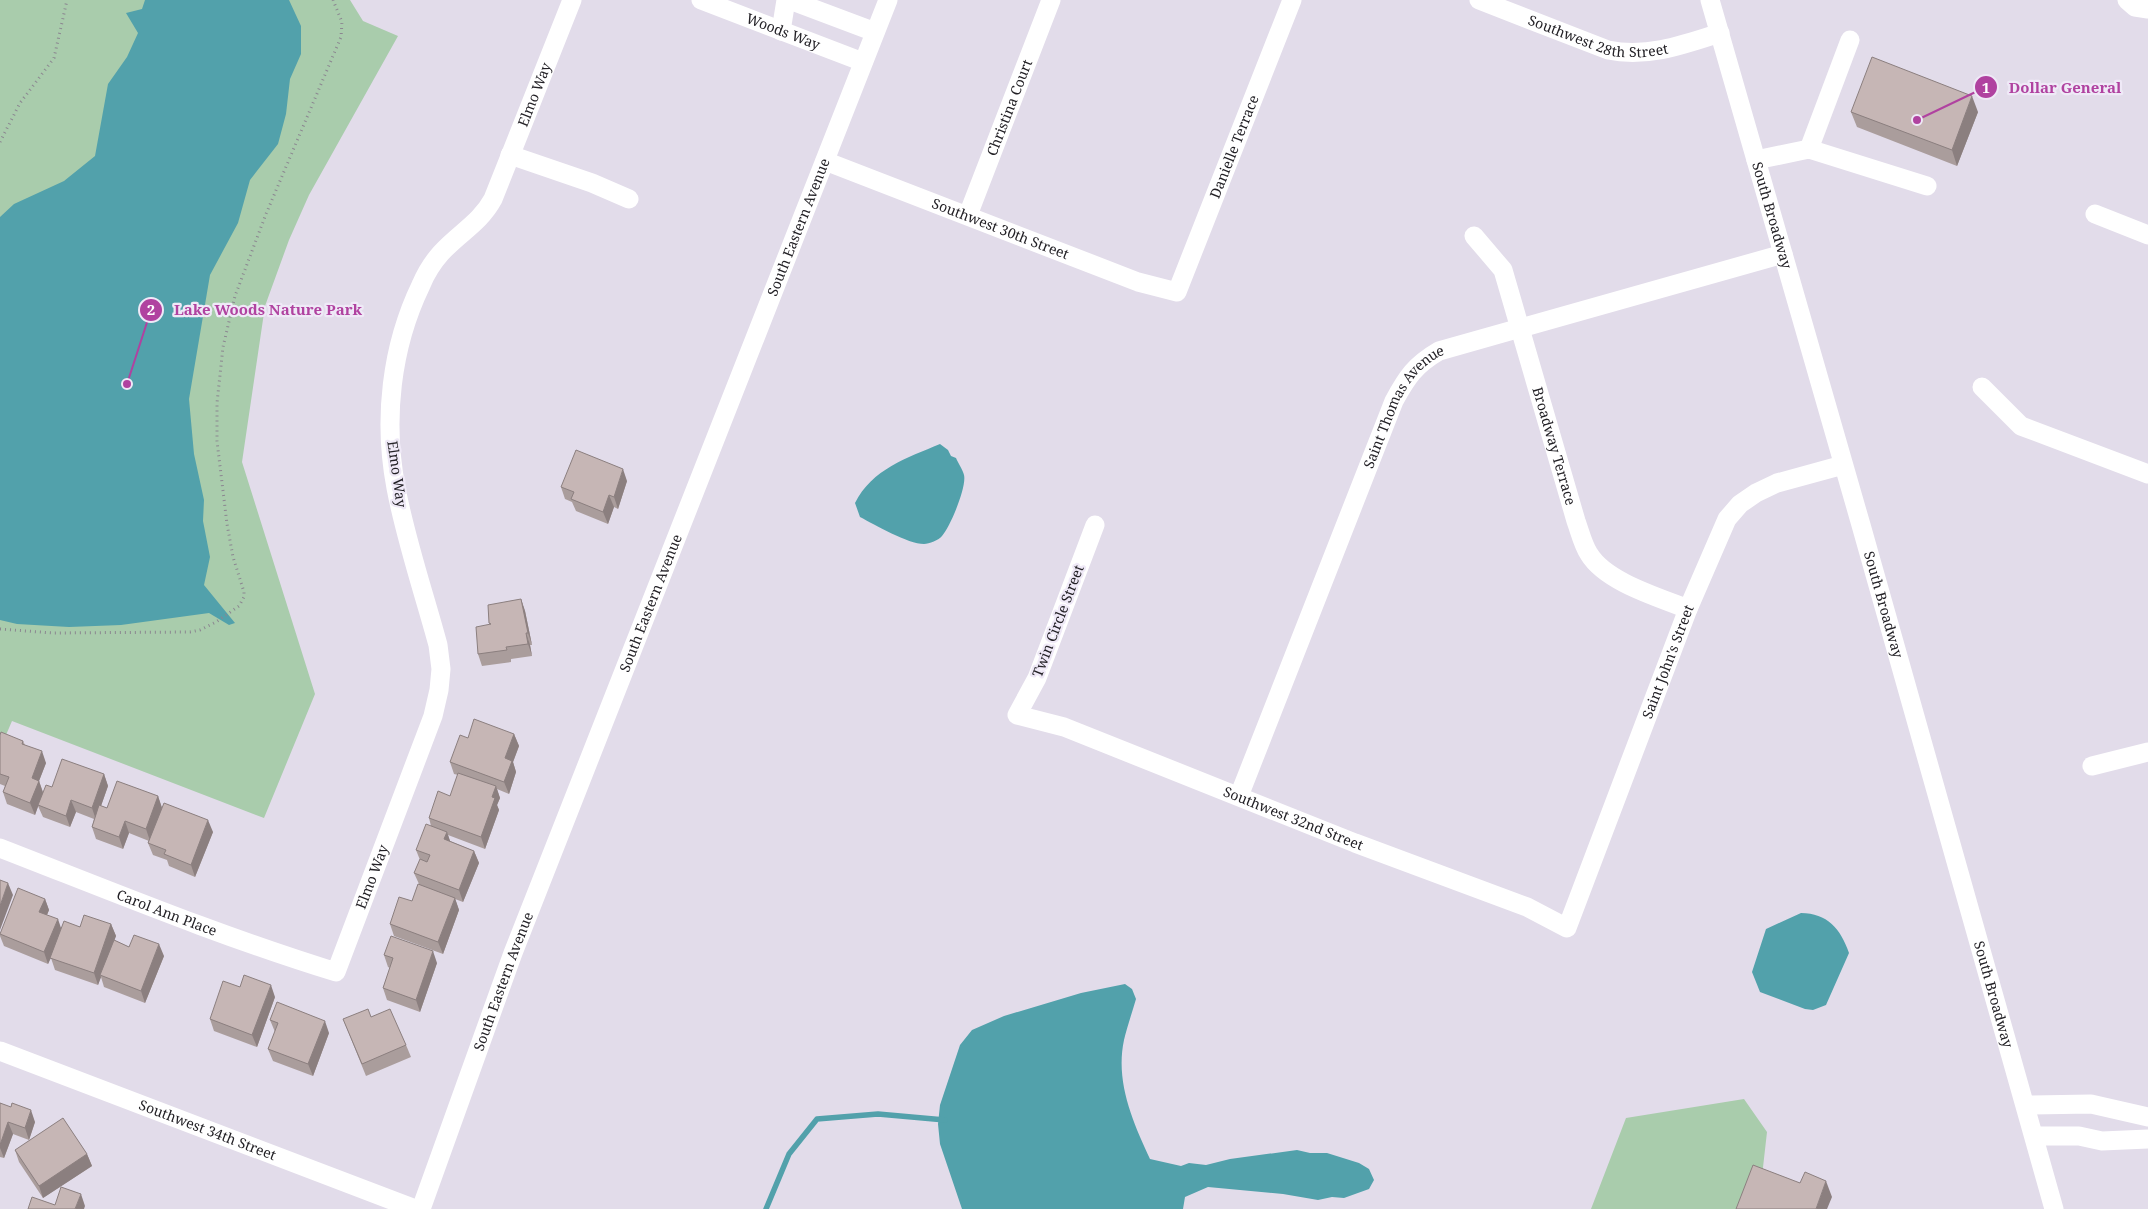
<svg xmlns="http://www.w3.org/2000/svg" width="2148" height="1209" viewBox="0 0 2148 1209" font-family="'Noto Serif',serif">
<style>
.green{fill:#a9ccac}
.water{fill:#52a1ab}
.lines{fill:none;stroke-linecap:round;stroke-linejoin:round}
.stream{stroke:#52a1ab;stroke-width:5.5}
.path{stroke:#8b8690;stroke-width:3;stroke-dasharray:1 4;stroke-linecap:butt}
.minor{stroke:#fff;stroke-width:19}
.wall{fill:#aa9d9c}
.shaded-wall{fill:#8b7f7f}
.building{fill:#c6b6b5;stroke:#8b7f7f}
.labels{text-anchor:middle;stroke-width:4.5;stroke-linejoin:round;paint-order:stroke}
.street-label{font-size:14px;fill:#232126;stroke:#efe9f7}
.leader{fill:none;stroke:#b042a0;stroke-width:2}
.callout-dot{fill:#b042a0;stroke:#efe9f7;stroke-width:2}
.mark-label{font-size:15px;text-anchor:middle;font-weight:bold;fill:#fff}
.callout-label{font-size:15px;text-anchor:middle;font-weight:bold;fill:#b042a0;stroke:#efe9f7;stroke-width:4.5;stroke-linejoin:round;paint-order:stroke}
</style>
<rect width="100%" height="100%" fill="#e2dcea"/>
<path class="green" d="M 0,0 L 350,0 L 363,21 L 398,36 L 309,195 L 289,240 L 265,306 L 242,462 L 315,694 L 264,818 L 12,721 L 0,749 Z
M 1744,1099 L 1767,1132 L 1761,1185 L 1751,1209 L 1591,1209 L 1626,1118 Z"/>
<path class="water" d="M 145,0 L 289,0 L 301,26 L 301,54 L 290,79 L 286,114 L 278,144 L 250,180 L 238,223 L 210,275 L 189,399 L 194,454 L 204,500 L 203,521 L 210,557 L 204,585 L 235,623 L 229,625 L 209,613 L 121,625 L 69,627 L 17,624 L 0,620 L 0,217 L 14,204 L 64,181 L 95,156 L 108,84 L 127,57 L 138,33 L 126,13 L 142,9 Z
M 940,444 L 948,450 L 951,456 L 956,458 C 958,463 963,470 964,475 C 967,487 950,527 942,536 C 939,540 929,544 924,544 C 908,544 875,525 860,517 L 855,503 C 872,469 907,458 940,444 Z
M 1801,913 C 1827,913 1841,929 1849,953 L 1826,1005 L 1813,1010 L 1805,1009 L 1760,992 L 1752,972 L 1766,929 Z
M 1125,984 L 1132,989 L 1136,999 C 1132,1013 1127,1027 1124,1040 C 1115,1082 1133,1122 1150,1159 L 1181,1166 L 1189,1163 L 1206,1165 L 1230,1159 L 1297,1150 L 1310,1153 L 1327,1153 L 1359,1163 L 1369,1169 L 1374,1180 L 1369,1189 L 1344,1198 L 1332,1197 L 1318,1200 L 1283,1194 L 1208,1187 L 1185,1197 L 1183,1209 L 962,1209 L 940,1144 L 938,1124 L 940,1105 L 960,1045 L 972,1030 L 1004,1016 L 1081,993 Z"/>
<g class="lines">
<path class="stream" d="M 766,1209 L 789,1154 L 817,1119 L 878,1114 L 945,1120"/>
<path class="path" d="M 0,142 L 20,103 L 54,58 L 67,0
M 0,629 L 53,633 L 190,632 L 200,630 L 216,622 L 239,606 L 244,597 L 244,592 L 233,557 L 227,524 L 217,441 L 217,403 L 223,347 L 235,296 L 266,214 L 341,37 L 342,22 L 333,0"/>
<g class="minor">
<path id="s1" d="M 701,0 L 863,62"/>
<path d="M 790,0 L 875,32"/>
<path id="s2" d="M 1479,0 L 1608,50 C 1647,58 1683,45 1720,33"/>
<path id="s3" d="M 1710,0 L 1861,525 L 2054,1209"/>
<path d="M 2127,0 L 2135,7 L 2148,9"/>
<path d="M 781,31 L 786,0"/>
<path d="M 1809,149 L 1850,40"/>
<path d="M 510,155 L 592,183 L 629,199"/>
<path d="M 1756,160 L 1809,149 L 1927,186"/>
<path id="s4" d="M 825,161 L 1138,282 L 1177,292 L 1292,0"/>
<path d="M 2095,214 L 2148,235"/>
<path id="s5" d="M 968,215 L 1051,0"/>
<path id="s6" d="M 1474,236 L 1503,270 L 1576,521 C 1580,532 1583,545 1589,554 C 1606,582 1658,597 1688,609"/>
<path d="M 1982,387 L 2021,426 L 2148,474"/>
<path id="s7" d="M 1095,525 L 1037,678 L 1017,715 L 1064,727 L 1355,843 L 1527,907 L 1567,928 L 1688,609 L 1727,519 L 1740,504 L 1756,493 L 1777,483 L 1843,465"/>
<path d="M 2092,766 L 2148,752"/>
<path id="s8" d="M 1239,796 L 1394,401 C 1407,377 1415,365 1439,351 L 1783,254"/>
<path id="s9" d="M 0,848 C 111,891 222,937 336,972 L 433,716 L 439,690 L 441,669 L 438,645 C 424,593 406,541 396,488 C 383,420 391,347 421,285 C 426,273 433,262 441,253 C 459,233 480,223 493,199 L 572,0"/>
<path id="s10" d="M 0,1051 L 415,1209"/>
<path d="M 2026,1105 L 2091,1104 L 2148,1117"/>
<path d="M 2035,1136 L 2079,1136 L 2102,1141 L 2148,1139"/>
<path id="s11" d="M 421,1209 L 513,953 L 888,0"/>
</g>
</g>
<path class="wall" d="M 1851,112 L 1978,112 L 1957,166 L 1857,127 Z
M 627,481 L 618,509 L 614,507 L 608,524 L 576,511 L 572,502 L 565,499 L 561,487 Z
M 521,599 L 525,611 L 532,645 L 530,645 L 532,656 L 511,659 L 511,662 L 482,666 L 478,654 L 490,625 L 489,623 Z
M 514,734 L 519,746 L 513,762 L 516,772 L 509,794 L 497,789 L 500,798 L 497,805 L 499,810 L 485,849 L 448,835 L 450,841 L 474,851 L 479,863 L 463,902 L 455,899 L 459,910 L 443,954 L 394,936 L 390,924 L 412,901 L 419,884 L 414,873 L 420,860 L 416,850 L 431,826 L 429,818 L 450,796 L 458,775 L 454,774 L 450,762 L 468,738 Z
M 0,735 L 23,741 L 25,745 L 46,763 L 39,781 L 43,792 L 52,787 L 104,774 L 108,786 L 101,806 L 107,808 L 158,796 L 162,808 L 213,832 L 195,877 L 169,866 L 167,860 L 153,855 L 148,843 L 149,841 L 129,833 L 123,849 L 96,839 L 92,827 L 94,819 L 76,812 L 70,827 L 43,817 L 38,806 L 35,815 L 7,804 L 3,792 L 5,786 L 0,784 Z
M 45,899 L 49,910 L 47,915 L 61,928 L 111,924 L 116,936 L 114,940 L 129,947 L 164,956 L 145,1003 L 104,987 L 101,977 L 98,985 L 55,970 L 51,958 L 48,964 L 4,946 L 0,936 L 0,933 Z
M 384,955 L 437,963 L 420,1012 L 387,1000 L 383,988 L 390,968 L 388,967 Z
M 275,997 L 257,1047 L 214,1031 L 210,1019 Z
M 371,1017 L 406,1045 L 411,1057 L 366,1076 L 343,1019 Z
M 270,1020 L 329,1033 L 313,1076 L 273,1061 L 268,1049 L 275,1032 Z
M 0,1103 L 35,1122 L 29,1140 L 13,1134 L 4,1158 L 0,1157 Z
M 15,1150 L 87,1154 L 92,1166 L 43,1198 L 19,1162 Z"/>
<path class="shaded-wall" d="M 1972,96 L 1978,112 L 1957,166 L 1952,150 Z
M 623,469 L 627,481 L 618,509 L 614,497 Z
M 609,495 L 614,507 L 608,524 L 603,512 Z
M 521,599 L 525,611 L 532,645 L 528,633 Z
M 526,633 L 530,645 L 532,656 L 528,644 Z
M 514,734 L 519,746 L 513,762 L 516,772 L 509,794 L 504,782 L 505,758 Z
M 42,751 L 46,763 L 39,781 L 43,793 L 35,815 L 30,803 L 32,778 Z
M 104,774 L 108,786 L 96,820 L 92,808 Z
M 496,786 L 500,798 L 497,805 L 499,810 L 485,849 L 481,837 L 492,797 Z
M 158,796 L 162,808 L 150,841 L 146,829 Z
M 71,800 L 76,812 L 70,827 L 66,816 Z
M 208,820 L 213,832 L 195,877 L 191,865 Z
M 125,821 L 129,833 L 123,849 L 119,837 Z
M 447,832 L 451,844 L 444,839 Z
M 474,851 L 479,863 L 463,902 L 459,890 Z
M 8,883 L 13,895 L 0,930 L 0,906 Z
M 455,898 L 459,910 L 443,954 L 438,942 Z
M 45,899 L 49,910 L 43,924 L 39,912 Z
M 58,919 L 62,931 L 48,964 L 44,952 Z
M 111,924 L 116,936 L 102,975 L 100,975 L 101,977 L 98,985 L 94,973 Z
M 159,944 L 164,956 L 145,1003 L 141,991 Z
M 433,951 L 437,963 L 420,1012 L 416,1000 Z
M 271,985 L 275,997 L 257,1047 L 252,1035 Z
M 325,1021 L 329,1033 L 313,1076 L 308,1064 Z
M 31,1110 L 35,1122 L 29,1140 L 25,1128 Z
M 8,1122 L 13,1134 L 4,1158 L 0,1148 L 0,1145 Z
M 87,1154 L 92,1166 L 43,1198 L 39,1186 Z
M 1826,1181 L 1832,1197 L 1827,1209 L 1816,1209 Z
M 81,1194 L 85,1206 L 84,1209 L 75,1209 Z"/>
<path class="building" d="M 1872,57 L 1972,96 L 1952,150 L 1851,112 Z
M 576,450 L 623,469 L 614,497 L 609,495 L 603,512 L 571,499 L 574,492 L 561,487 Z
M 521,599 L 528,633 L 526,633 L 528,644 L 506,647 L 507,650 L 478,654 L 476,627 L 491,624 L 489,623 L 488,605 Z
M 474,719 L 514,734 L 505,758 L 512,761 L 504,782 L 450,762 L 460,735 L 468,738 Z
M 1,732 L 23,741 L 22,744 L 42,751 L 32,778 L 39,781 L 30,803 L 3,792 L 9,777 L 0,774 L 0,735 Z
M 62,759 L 104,774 L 92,808 L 71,800 L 66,816 L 38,805 L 46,785 L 52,787 Z
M 458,773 L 496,786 L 492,797 L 495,798 L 481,837 L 429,818 L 438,791 L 450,796 Z
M 117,781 L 158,796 L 146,829 L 125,821 L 119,837 L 92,827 L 99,805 L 107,808 Z
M 164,803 L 208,820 L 191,865 L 164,854 L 166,850 L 148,843 Z
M 426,824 L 447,832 L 444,839 L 474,851 L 459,890 L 414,873 L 420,859 L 427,862 L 430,855 L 416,850 Z
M 0,880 L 8,883 L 0,906 Z
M 418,884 L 455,898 L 438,942 L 390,924 L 399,897 L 412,901 Z
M 18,888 L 45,899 L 39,912 L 58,919 L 44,952 L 0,934 Z
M 84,915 L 111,924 L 94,973 L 50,958 L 64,921 L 80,927 Z
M 134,935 L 159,944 L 141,991 L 100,975 L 114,940 L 129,947 Z
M 391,936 L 433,951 L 416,1000 L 383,988 L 393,958 L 384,955 Z
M 244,975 L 271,985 L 252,1035 L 210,1019 L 223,981 L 240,987 Z
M 277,1002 L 325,1021 L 308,1064 L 268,1049 L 278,1023 L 270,1020 Z
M 368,1009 L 371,1017 L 390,1009 L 406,1045 L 362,1064 L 343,1019 Z
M 0,1103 L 11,1107 L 12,1103 L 31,1110 L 25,1128 L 8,1122 L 0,1145 Z
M 63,1118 L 87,1154 L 39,1186 L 15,1150 Z
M 1753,1165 L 1800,1183 L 1805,1172 L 1826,1181 L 1816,1209 L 1736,1209 Z
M 61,1187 L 81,1194 L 75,1209 L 28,1209 L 32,1197 L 55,1205 Z"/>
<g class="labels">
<g class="street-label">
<text dy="5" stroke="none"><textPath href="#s1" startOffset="88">Woods Way</textPath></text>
<text dy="5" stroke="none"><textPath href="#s2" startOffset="126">Southwest 28th Street</textPath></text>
<text dy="5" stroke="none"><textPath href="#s9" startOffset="1300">Elmo Way</textPath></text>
<text dy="5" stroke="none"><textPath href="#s5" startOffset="115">Christina Court</textPath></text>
<text dy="5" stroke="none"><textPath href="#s4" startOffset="532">Danielle Terrace</textPath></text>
<text dy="5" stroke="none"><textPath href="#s3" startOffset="224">South Broadway</textPath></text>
<text dy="5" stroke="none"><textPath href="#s11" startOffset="1052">South Eastern Avenue</textPath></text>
<text dy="5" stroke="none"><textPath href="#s4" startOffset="188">Southwest 30th Street</textPath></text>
<text dy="5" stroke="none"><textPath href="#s8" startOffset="425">Saint Thomas Avenue</textPath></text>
<text dy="5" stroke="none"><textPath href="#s6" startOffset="228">Broadway Terrace</textPath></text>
<text transform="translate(397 474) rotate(82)" y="5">Elmo Way</text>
<text dy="5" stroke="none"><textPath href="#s11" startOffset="648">South Eastern Avenue</textPath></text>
<text dy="5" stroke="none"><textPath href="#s3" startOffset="629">South Broadway</textPath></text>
<text transform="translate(1058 621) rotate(-69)" y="5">Twin Circle Street</text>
<text dy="5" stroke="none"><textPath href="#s7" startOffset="1081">Saint John's Street</textPath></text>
<text dy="5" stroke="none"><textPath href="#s7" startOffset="501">Southwest 32nd Street</textPath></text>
<text dy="5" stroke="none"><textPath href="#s9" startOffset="460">Elmo Way</textPath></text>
<text dy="5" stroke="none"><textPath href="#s9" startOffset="179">Carol Ann Place</textPath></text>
<text dy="5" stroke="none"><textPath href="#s11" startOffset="242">South Eastern Avenue</textPath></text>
<text dy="5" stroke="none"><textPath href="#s3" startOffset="1034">South Broadway</textPath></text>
<text dy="5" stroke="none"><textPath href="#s10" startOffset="222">Southwest 34th Street</textPath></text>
</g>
</g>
<path class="leader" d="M1917 120L1986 87M127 384L151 310"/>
<g class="callout-dot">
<circle cx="1917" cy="120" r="5"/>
<circle cx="127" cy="384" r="5"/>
<circle cx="1986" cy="87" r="12"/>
<circle cx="151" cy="310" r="12"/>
</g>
<g class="mark-label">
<text x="1986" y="93">1</text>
<text x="151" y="315">2</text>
</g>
<g class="callout-label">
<text x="2065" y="93">Dollar General</text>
<text x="268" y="315">Lake Woods Nature Park</text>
</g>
</svg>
